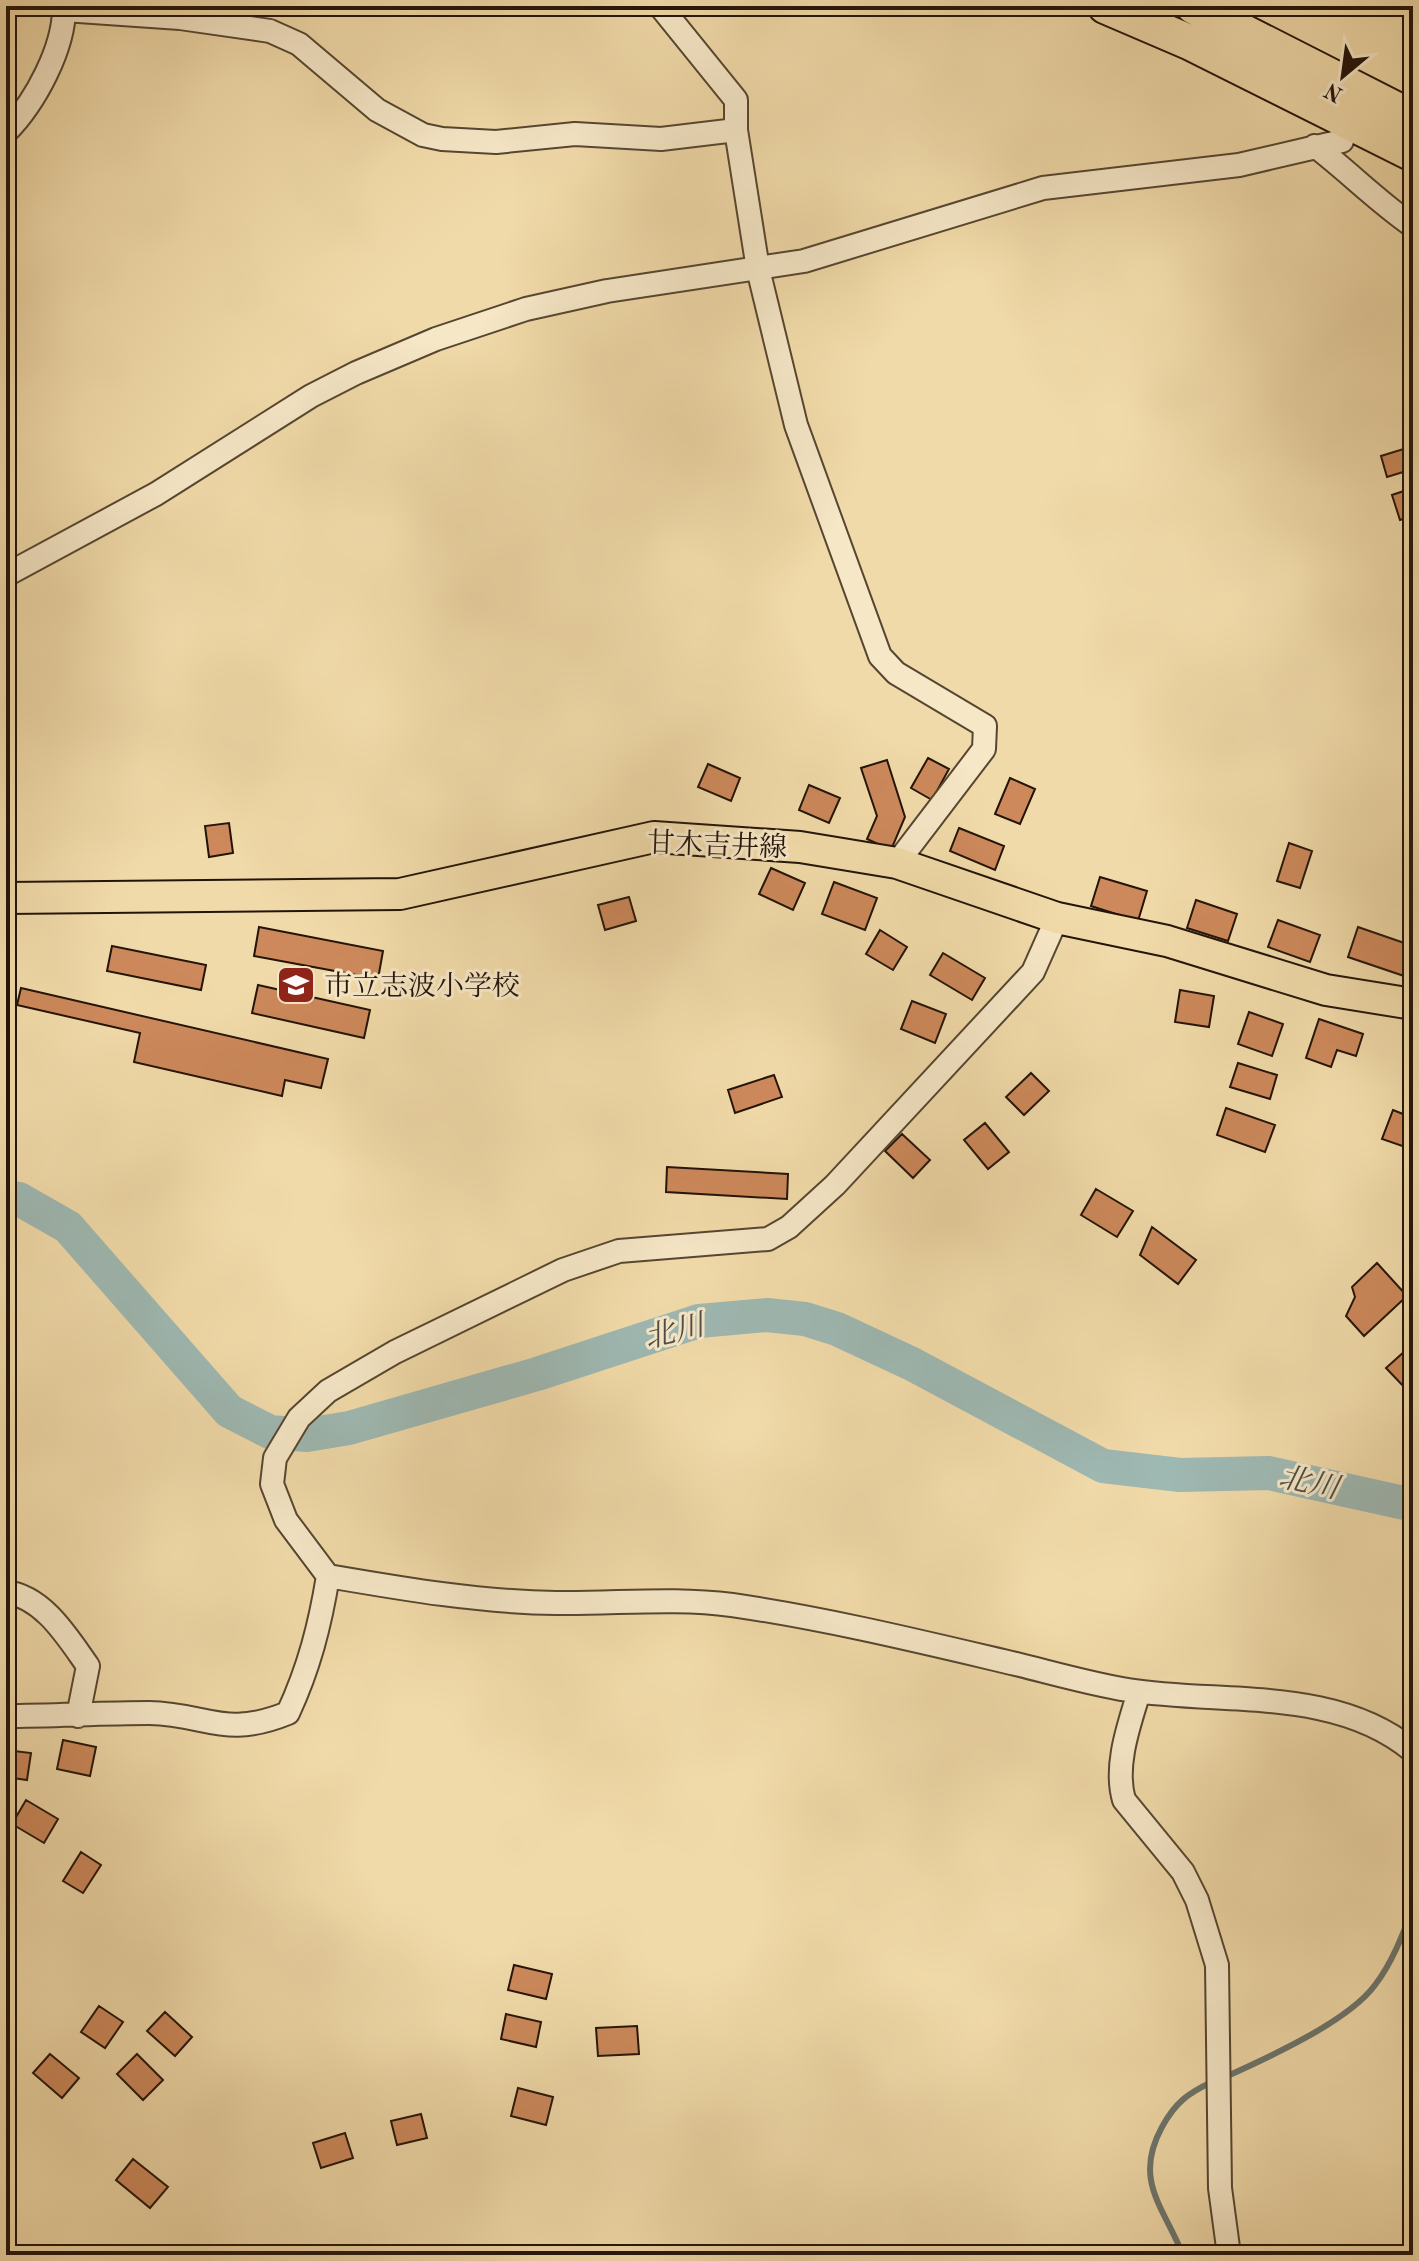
<svg xmlns="http://www.w3.org/2000/svg" width="1419" height="2261" viewBox="0 0 1419 2261" font-family="'Old Standard TT','Noto Serif JP',serif">
<style>
.lines{fill:none;stroke-linecap:round;stroke-linejoin:round}
.stream{stroke:#6d766e;stroke-width:6}
.river{stroke:#9eb8b2;stroke-width:34}
.building{fill:#cd895b;stroke:#231409;stroke-width:2}
.minor-casing{stroke:#564631;stroke-width:26}
.major-casing{stroke:#231409;stroke-width:34}
.highway-casing{stroke:#231409;stroke-width:38}
.minor{stroke:#f6e7c7;stroke-width:22}
.major{stroke:#f1daa9;stroke-width:30}
.highway{stroke:#f1daa9;stroke-width:34}
.labels{text-anchor:middle;stroke-width:6;stroke-linejoin:round;paint-order:stroke}
.street-label{font-size:28px;fill:#231409;stroke:#f6e7c7}
.poi-label{font-size:28px;fill:#231409;stroke:#f6e7c7;text-anchor:start}
.water-label{font-size:30px;font-style:italic;fill:#4e4d44;stroke:#f6e7c7}
</style>
<rect width="100%" height="100%" fill="#f1daa9"/>
<filter id="stains"><feTurbulence type="fractalNoise" baseFrequency=".0025" numOctaves="4"/><feColorMatrix values="0 0 0 0 .2 0 0 0 0 .09 0 0 0 0 .02 0 0 0 .5 -.17"/></filter>
<radialGradient id="worn" r=".72"><stop offset=".6" stop-color="#630" stop-opacity="0"/><stop offset="1" stop-color="#630" stop-opacity=".3"/></radialGradient>
<g class="lines">
<path class="stream" d="M 1223,2078 C 1265,2059 1348,2022 1375,1985 C 1392,1963 1403,1934 1413,1908
M 1183,2255 C 1163,2206 1133,2180 1162,2127 C 1175,2103 1188,2093 1212,2082"/>
<path class="river" d="M 6,1197 L 19,1199 L 68,1227 L 229,1411 L 270,1432 L 307,1435 L 349,1428 L 537,1374 L 699,1321 L 767,1315 L 805,1319 L 837,1329 L 912,1364 L 1103,1466 L 1180,1475 L 1269,1473 L 1413,1505"/>
</g>
<path class="building" d="M 1413,446 L 1413,469 L 1387,477 L 1381,456 Z
M 1413,488 L 1413,516 L 1400,520 L 1392,495 Z
M 928,758 L 949,769 L 932,800 L 911,788 Z
M 887,760 L 905,817 L 891,850 L 867,839 L 877,816 L 861,768 Z
M 708,764 L 740,778 L 731,801 L 698,787 Z
M 1010,778 L 1035,789 L 1020,824 L 995,814 Z
M 809,785 L 840,798 L 829,823 L 799,810 Z
M 229,823 L 233,853 L 209,857 L 205,826 Z
M 959,828 L 1004,846 L 995,870 L 950,851 Z
M 1289,843 L 1312,851 L 1300,888 L 1277,881 Z
M 771,868 L 805,883 L 793,910 L 759,894 Z
M 1100,877 L 1147,891 L 1138,921 L 1091,906 Z
M 834,882 L 877,898 L 865,930 L 822,914 Z
M 629,897 L 636,921 L 605,930 L 598,905 Z
M 1196,900 L 1237,914 L 1228,941 L 1187,928 Z
M 1278,920 L 1320,935 L 1310,962 L 1268,947 Z
M 259,927 L 383,951 L 378,979 L 254,956 Z
M 1358,927 L 1413,946 L 1413,979 L 1348,957 Z
M 880,930 L 907,947 L 893,970 L 866,954 Z
M 112,946 L 206,965 L 201,990 L 107,971 Z
M 943,953 L 985,978 L 972,1000 L 930,975 Z
M 258,985 L 370,1010 L 364,1038 L 252,1013 Z
M 21,988 L 328,1059 L 321,1088 L 285,1080 L 282,1096 L 134,1062 L 140,1033 L 17,1005 Z
M 1180,990 L 1214,996 L 1209,1027 L 1175,1022 Z
M 912,1001 L 946,1014 L 935,1043 L 901,1029 Z
M 1249,1012 L 1283,1024 L 1272,1056 L 1238,1044 Z
M 1319,1019 L 1363,1034 L 1356,1056 L 1337,1050 L 1331,1067 L 1306,1058 Z
M 1238,1063 L 1277,1075 L 1270,1099 L 1230,1087 Z
M 1031,1073 L 1049,1091 L 1024,1115 L 1006,1097 Z
M 774,1075 L 782,1097 L 735,1113 L 728,1090 Z
M 1226,1108 L 1275,1125 L 1265,1152 L 1217,1135 Z
M 1393,1110 L 1413,1118 L 1408,1148 L 1382,1139 Z
M 985,1123 L 1009,1152 L 988,1169 L 964,1140 Z
M 902,1134 L 930,1160 L 913,1178 L 885,1151 Z
M 667,1167 L 788,1174 L 787,1199 L 666,1192 Z
M 1096,1189 L 1133,1211 L 1117,1237 L 1081,1215 Z
M 1152,1227 L 1196,1260 L 1178,1284 L 1140,1255 Z
M 1377,1263 L 1407,1296 L 1364,1336 L 1346,1316 L 1355,1297 L 1352,1287 Z
M 1405,1351 L 1413,1359 L 1413,1386 L 1408,1391 L 1386,1368 Z
M 63,1740 L 96,1747 L 90,1776 L 57,1769 Z
M 6,1750 L 31,1753 L 27,1780 L 6,1777 Z
M 26,1800 L 58,1819 L 44,1843 L 12,1824 Z
M 81,1852 L 101,1865 L 83,1893 L 63,1881 Z
M 6,1903 L 16,1909 L 6,1927 Z
M 514,1965 L 552,1974 L 546,1999 L 508,1990 Z
M 99,2006 L 123,2022 L 105,2048 L 81,2032 Z
M 165,2012 L 192,2037 L 175,2056 L 147,2031 Z
M 506,2014 L 541,2022 L 536,2047 L 501,2039 Z
M 637,2026 L 639,2054 L 598,2056 L 596,2028 Z
M 50,2054 L 79,2078 L 62,2098 L 33,2073 Z
M 137,2054 L 163,2080 L 143,2100 L 117,2074 Z
M 518,2088 L 553,2097 L 546,2125 L 511,2116 Z
M 421,2114 L 427,2138 L 397,2145 L 391,2121 Z
M 345,2133 L 353,2158 L 321,2168 L 313,2143 Z
M 133,2159 L 168,2187 L 150,2208 L 116,2180 Z"/>
<g class="lines">
<defs>
<path id="minor" d="M 660,6 L 736,100 L 736,130 L 758,269 L 796,425 L 880,656 L 896,673 L 985,726 L 984,749 L 897,863
M 64,10 L 180,18 L 270,31 L 299,44 L 377,110 L 423,135 L 442,139 L 496,142 L 575,134 L 661,139 L 736,130
M 6,132 C 35,103 65,47 64,6
M 1315,146 C 1349,172 1378,202 1413,226
M 6,575 L 156,494 L 311,396 L 356,373 L 436,339 L 526,309 L 607,291 L 804,261 L 1043,188 L 1239,165 L 1342,141
M 1057,918 L 1033,972 L 835,1185 L 789,1227 L 768,1239 L 619,1251 L 563,1270 L 395,1352 L 328,1391 L 299,1418 L 275,1458 L 272,1484 L 286,1520 L 328,1576 C 404,1589 479,1602 556,1603 C 615,1604 673,1597 732,1605 C 828,1619 922,1642 1016,1664 C 1053,1673 1091,1684 1128,1690 C 1223,1705 1335,1686 1413,1751
M 6,1592 C 44,1597 68,1638 88,1666 L 78,1716
M 1139,1692 C 1129,1725 1114,1766 1124,1800 L 1183,1872 L 1197,1900 L 1217,1965 L 1220,2188 L 1229,2255
M 6,1716 C 53,1716 101,1713 149,1713 C 208,1714 224,1739 288,1713 C 309,1668 320,1625 328,1576"/>
<path id="major" d="M 6,898 L 400,894 L 654,837 L 800,847 L 897,863 L 1057,918 L 1167,941 L 1326,990 L 1413,1004"/>
<path id="highway" d="M 1105,6 L 1189,42 L 1413,154
M 1193,6 L 1413,118"/>
</defs>
<use href="#minor" class="minor-casing"/>
<use href="#major" class="major-casing"/>
<use href="#highway" class="highway-casing"/>
<use href="#minor" class="minor"/>
<use href="#major" class="major"/>
<use href="#highway" class="highway"/>
</g>
<defs>
<symbol id="school-square" viewBox="-11 -11 22 22"><rect x="-9" y="-9" width="18" height="18" rx="4" fill="#8f2418" stroke="#f6e7c7"/><path d="M0-5L7-2L0 1L-7-2ZM-4 1L0 2.5L4 1V4Q0 6-4 4Z" fill="#fff"/></symbol>
</defs>
<g fill-rule="evenodd">
<use href="#school-square" x="274" y="963" width="44" height="44"/>
</g>
<g class="labels">
<g class="street-label">
<text transform="translate(717 844) rotate(2)" y="10">甘木吉井線</text>
</g>
<g class="poi-label">
<text x="324" y="995">市立志波小学校</text>
</g>
<g class="water-label">
<text transform="translate(674 1331) rotate(-14)" y="10">北川</text>
<text transform="translate(1309 1482) rotate(12)" y="10">北川</text>
</g>
</g>
<rect width="1419" height="2261" fill="none" stroke="#f1daa9" stroke-width="32"/>
<rect x="8" y="8" width="1403" height="2245" fill="none" stroke="#231409" stroke-width="4"/>
<rect x="16" y="16" width="1387" height="2229" fill="none" stroke="#231409" stroke-width="2"/>
<g transform="translate(1343 76) rotate(209)" stroke="#f6e7c7" stroke-width="6" paint-order="stroke">
<path d="M0-6L14 30L0 20L-14 30Z" fill="#231409"/>
<text y="-12" font-size="22" font-weight="bold" text-anchor="middle" fill="#231409">N</text>
</g>
<rect width="100%" height="100%" filter="url(#stains)"/>
<rect width="100%" height="100%" fill="url(#worn)"/>
</svg>
